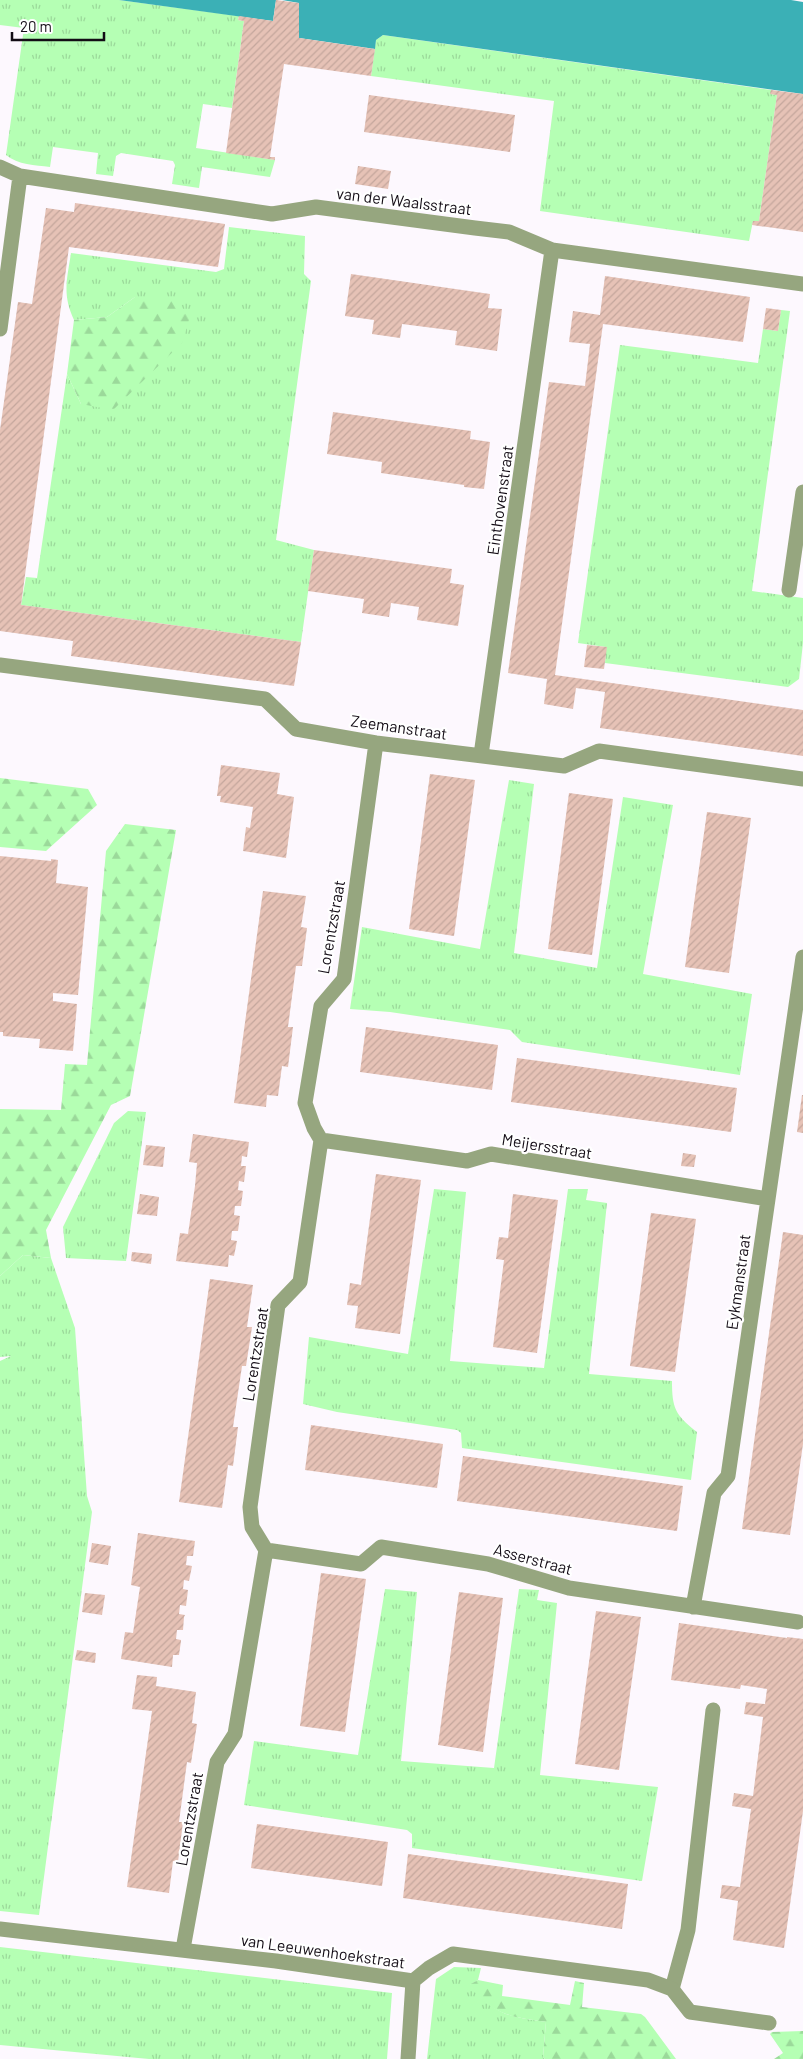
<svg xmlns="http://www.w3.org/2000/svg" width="803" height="2059" viewBox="0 0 803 2059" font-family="Barlow,sans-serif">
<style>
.grass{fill:url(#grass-tufts)}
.forest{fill:url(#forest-firs)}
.water{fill:#3bb0b6}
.building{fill:url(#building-hatch)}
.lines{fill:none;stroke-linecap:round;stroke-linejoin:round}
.lane{stroke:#96a67f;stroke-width:15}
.street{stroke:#96a67f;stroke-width:15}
.labels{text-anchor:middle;stroke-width:4.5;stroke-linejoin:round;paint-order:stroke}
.street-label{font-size:16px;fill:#130c15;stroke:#fff}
</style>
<defs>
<pattern id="grass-tufts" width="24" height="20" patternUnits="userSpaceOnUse" patternTransform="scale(1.25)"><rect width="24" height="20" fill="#b5ffb4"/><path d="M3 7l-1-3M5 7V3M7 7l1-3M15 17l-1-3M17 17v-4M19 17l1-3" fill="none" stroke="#9bd99a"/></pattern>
<pattern id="forest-firs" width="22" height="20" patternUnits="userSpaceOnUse" patternTransform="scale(1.25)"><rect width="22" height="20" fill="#b5ffb4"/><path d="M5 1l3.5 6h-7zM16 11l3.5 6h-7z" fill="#9bd99a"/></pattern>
<pattern id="building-hatch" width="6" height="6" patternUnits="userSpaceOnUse" patternTransform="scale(1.25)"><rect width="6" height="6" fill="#e6c2b6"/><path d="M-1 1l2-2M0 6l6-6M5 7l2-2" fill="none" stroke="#c4a69c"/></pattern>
</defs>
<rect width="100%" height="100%" fill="#fdf8fe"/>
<path class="grass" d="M 0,0 L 119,0 L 239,16 L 238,20 L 244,21 L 232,108 L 203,104 L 196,148 L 275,160 L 270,177 L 202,167 L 199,188 L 172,184 L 175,165 L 173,161 L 121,153 L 116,156 L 113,176 L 96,174 L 98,153 L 53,147 L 50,167 C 35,165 18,165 6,155 L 24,28 L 0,25 Z
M 383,35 L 771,90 L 771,94 L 777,95 L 759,221 L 753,221 L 749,241 L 540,211 L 554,101 L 371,76 L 376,40 Z
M 229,227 L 305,236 L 304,274 L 311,281 L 276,540 L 314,550 L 301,642 L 21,605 L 26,577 L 37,578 L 67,374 L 81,404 L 135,297 L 107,317 L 74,320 C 62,294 67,280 71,253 L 216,272 L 224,269 Z
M 781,310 L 790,311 L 752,591 L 803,598 L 803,643 L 799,679 L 788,687 L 605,663 L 606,647 L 578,643 L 620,345 L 758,363 L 763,329 L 778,331 Z
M 509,780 L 534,784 L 514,953 L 597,968 L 623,797 L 673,805 L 643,974 L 752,994 L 740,1075 L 522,1042 L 510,1030 L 390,1012 L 350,1009 L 362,927 L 480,949 Z
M 128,1111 L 146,1112 L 126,1261 L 66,1258 L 63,1227 L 114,1123 Z
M 434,1189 L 466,1192 L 450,1361 L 544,1368 L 568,1189 L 588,1189 L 586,1200 L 607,1203 L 589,1374 L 672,1381 C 672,1408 675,1415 697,1432 L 691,1480 L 462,1448 L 461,1433 L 457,1430 L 337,1412 L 303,1404 L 309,1337 L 408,1354 Z
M 23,1255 L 51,1258 L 75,1328 L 87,1496 L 92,1512 L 39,1915 L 0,1911 L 0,1361 L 11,1356 L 0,1357 L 0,1276 Z
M 385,1589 L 417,1592 L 401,1761 L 494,1768 L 519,1589 L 539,1590 L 537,1600 L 557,1603 L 540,1775 L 658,1787 L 642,1881 L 412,1848 L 412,1834 L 407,1830 L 244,1805 L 254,1741 L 358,1755 Z
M 0,1947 L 392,1993 L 387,2059 L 149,2059 L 0,2045 Z
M 454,1967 L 481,1968 L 478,1980 L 470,1985 C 494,2015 510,2017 546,2022 L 543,2057 L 545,2059 L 427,2059 L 436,1979 Z"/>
<path class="forest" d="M 135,297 L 175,299 L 190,317 L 182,343 L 113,410 L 81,404 L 67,374 L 74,320 L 107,317 Z
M 0,778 L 88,789 L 97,805 L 46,851 L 0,847 Z
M 125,824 L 176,830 L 130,1096 L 111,1105 L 46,1230 L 51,1258 L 23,1255 L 0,1276 L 0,1109 L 61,1110 L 65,1064 L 87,1065 L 106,851 Z
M 478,1980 L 503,1985 L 502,1996 L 570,2005 L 575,1981 L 584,1983 L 582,2007 L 641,2014 L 645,2017 L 676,2059 L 545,2059 L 543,2057 L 546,2022 C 509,2016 494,2016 469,1985 Z
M 803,2031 L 803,2059 L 774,2059 L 783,2053 L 770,2034 L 772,2032 Z"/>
<path class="water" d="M 119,0 L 276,0 L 273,21 Z
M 282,0 L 791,0 L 803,2 L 803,94 L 383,35 L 376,40 L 375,49 L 299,38 L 299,3 Z"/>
<path class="building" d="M 276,0 L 299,3 L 299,38 L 375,49 L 371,76 L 284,64 L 270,157 L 275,157 L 275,160 L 226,153 L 244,21 L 238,20 L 239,16 L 273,21 Z
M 771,90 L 803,94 L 803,232 L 752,225 L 753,221 L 759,221 L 777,95 L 770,94 Z
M 369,95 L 515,115 L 510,152 L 364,132 Z
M 358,166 L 391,171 L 388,189 L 355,184 Z
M 75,203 L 225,224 L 218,267 L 69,247 L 21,605 L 301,642 L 294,686 L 71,656 L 73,641 L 0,631 L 0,430 L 18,302 L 32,304 L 46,208 L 74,212 Z
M 351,274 L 490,294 L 488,308 L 502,309 L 497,351 L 455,345 L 457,331 L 402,324 L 400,338 L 372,334 L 374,320 L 345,316 Z
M 605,276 L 750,297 L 743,342 L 603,324 L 555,675 L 803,710 L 803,756 L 600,728 L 605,692 L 576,688 L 573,709 L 544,704 L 547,679 L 508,673 L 549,382 L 585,386 L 590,344 L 569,342 L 573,311 L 600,315 Z
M 766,308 L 781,310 L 778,331 L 763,329 Z
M 333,412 L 471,431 L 470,439 L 490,442 L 484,489 L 464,487 L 464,485 L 381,473 L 382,462 L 327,454 Z
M 314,550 L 452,569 L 450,583 L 464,585 L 458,626 L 417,620 L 419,607 L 391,603 L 389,617 L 362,613 L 364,599 L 308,591 Z
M 587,645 L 607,647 L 604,669 L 584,667 Z
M 221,765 L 280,773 L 277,794 L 294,797 L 286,858 L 243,851 L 246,827 L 250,828 L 253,807 L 220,802 L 221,796 L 217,796 Z
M 430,774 L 475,780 L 454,936 L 409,929 Z
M 569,793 L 613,799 L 592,955 L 548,949 Z
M 707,812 L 751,818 L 729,973 L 685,967 Z
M 0,856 L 51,861 L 51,859 L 58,860 L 56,883 L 88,887 L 78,995 L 53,993 L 53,1001 L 77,1004 L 73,1051 L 39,1048 L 40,1039 L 3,1036 L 3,1032 L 0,1032 Z
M 263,891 L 306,896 L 301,927 L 307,928 L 302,966 L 296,966 L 288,1027 L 293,1027 L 288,1067 L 282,1066 L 278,1096 L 267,1095 L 266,1107 L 234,1103 Z
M 366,1027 L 498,1045 L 492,1090 L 360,1072 Z
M 517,1058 L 737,1088 L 731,1132 L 511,1102 Z
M 802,1095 L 803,1095 L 803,1133 L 797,1132 Z
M 193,1134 L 249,1142 L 247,1157 L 242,1156 L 241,1166 L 246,1166 L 244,1182 L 239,1181 L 238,1190 L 243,1191 L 241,1206 L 235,1206 L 234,1215 L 240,1216 L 238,1231 L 232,1231 L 231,1240 L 237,1241 L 234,1256 L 229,1255 L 228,1267 L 176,1261 L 180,1233 L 188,1234 L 195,1186 L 197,1163 L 189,1162 Z
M 146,1145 L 165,1147 L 163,1167 L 143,1165 Z
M 683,1153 L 696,1155 L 694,1167 L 681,1166 Z
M 376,1174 L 421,1180 L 400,1334 L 355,1328 L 358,1306 L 347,1305 L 350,1283 L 361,1285 Z
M 140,1194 L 159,1197 L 157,1216 L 137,1214 Z
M 513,1194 L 558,1200 L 537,1353 L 493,1347 L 504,1260 L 496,1259 L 499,1237 L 508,1238 Z
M 651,1213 L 696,1219 L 675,1372 L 630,1366 Z
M 783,1232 L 803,1235 L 803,1444 L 790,1535 L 742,1529 Z
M 132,1252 L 152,1254 L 151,1264 L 131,1261 Z
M 210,1279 L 253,1285 L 247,1327 L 252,1327 L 246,1366 L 242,1366 L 233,1427 L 238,1427 L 233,1466 L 228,1465 L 222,1508 L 179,1502 Z
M 311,1425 L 443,1444 L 437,1488 L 305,1470 Z
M 463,1456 L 683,1486 L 677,1531 L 457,1501 Z
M 138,1533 L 195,1541 L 193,1556 L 187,1556 L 186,1565 L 192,1566 L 189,1581 L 184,1580 L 183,1589 L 188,1590 L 186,1606 L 180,1605 L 179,1614 L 185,1615 L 184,1617 L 183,1630 L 177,1630 L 176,1639 L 181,1640 L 181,1641 L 179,1655 L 173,1655 L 172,1667 L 121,1659 L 125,1632 L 133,1633 L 140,1587 L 131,1585 Z
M 92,1543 L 111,1546 L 108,1565 L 89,1562 Z
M 321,1573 L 366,1579 L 345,1732 L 300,1726 Z
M 459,1592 L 503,1598 L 483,1752 L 438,1745 Z
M 85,1593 L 105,1595 L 102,1615 L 82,1612 Z
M 596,1611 L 641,1617 L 619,1770 L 575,1764 Z
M 679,1623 L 787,1638 L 787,1637 L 803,1639 L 803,1811 L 784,1948 L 733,1940 L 738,1901 L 720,1898 L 722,1885 L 740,1887 L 751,1809 L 732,1806 L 734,1793 L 753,1796 L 763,1717 L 744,1714 L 746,1702 L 765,1704 L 767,1689 L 741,1685 L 740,1689 L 671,1680 Z
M 77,1650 L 96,1653 L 95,1663 L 75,1660 Z
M 137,1675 L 157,1677 L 156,1686 L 196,1692 L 192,1723 L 197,1724 L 191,1763 L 187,1762 L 179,1822 L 183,1822 L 178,1862 L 173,1861 L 169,1893 L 127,1887 L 152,1711 L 132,1709 Z
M 257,1824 L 388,1842 L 382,1886 L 251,1868 Z
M 408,1854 L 628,1884 L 622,1929 L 403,1898 Z"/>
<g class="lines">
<path class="lane" d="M 672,1989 L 688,1930 L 713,1710"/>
<path class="street" d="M 0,167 L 20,176 L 272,214 L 316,207 L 475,228 L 509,232 L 552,250 L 803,284
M 0,329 L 20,176
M 789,590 L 803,492
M 0,665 L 265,699 L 296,729 L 376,743 L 564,766 L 599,751 L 803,779
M 481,755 L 552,250
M 321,1140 L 467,1161 L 491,1154 L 768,1199
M 266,1550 L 361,1564 L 381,1547 L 488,1564 L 569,1588 L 798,1622
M 693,1607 L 714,1493 L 728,1476 L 803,957
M 0,1929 L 276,1961 L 413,1981 L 429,1968 L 453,1954 L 648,1980 L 672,1989 L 690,2012 L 769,2023
M 183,1949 L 217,1762 L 235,1734 L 266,1550 L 252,1527 L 250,1507 L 278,1305 L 300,1282 L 321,1140 L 314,1128 L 305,1103 L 321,1006 L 344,979 L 376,743
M 408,2059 L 413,1981"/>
</g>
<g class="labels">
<g class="street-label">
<text transform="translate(404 201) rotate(7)" y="6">van der Waalsstraat</text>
<text transform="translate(500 500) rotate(-82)" y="6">Einthovenstraat</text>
<text transform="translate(399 727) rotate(8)" y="6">Zeemanstraat</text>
<text transform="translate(331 927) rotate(-80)" y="6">Lorentzstraat</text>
<text transform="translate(547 1146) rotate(9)" y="6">Meijersstraat</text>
<text transform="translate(738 1282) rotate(-82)" y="6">Eykmanstraat</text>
<text transform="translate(255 1354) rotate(-81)" y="6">Lorentzstraat</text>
<text transform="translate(533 1559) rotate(15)" y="6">Asserstraat</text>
<text transform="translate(189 1819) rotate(-80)" y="6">Lorentzstraat</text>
<text transform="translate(323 1951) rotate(8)" y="6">van Leeuwenhoekstraat</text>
</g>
</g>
<path d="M12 32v8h92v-8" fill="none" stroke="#130c15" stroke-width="2.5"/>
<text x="20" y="32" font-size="15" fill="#130c15" stroke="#ffffff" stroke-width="4" paint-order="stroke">20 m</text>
</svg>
